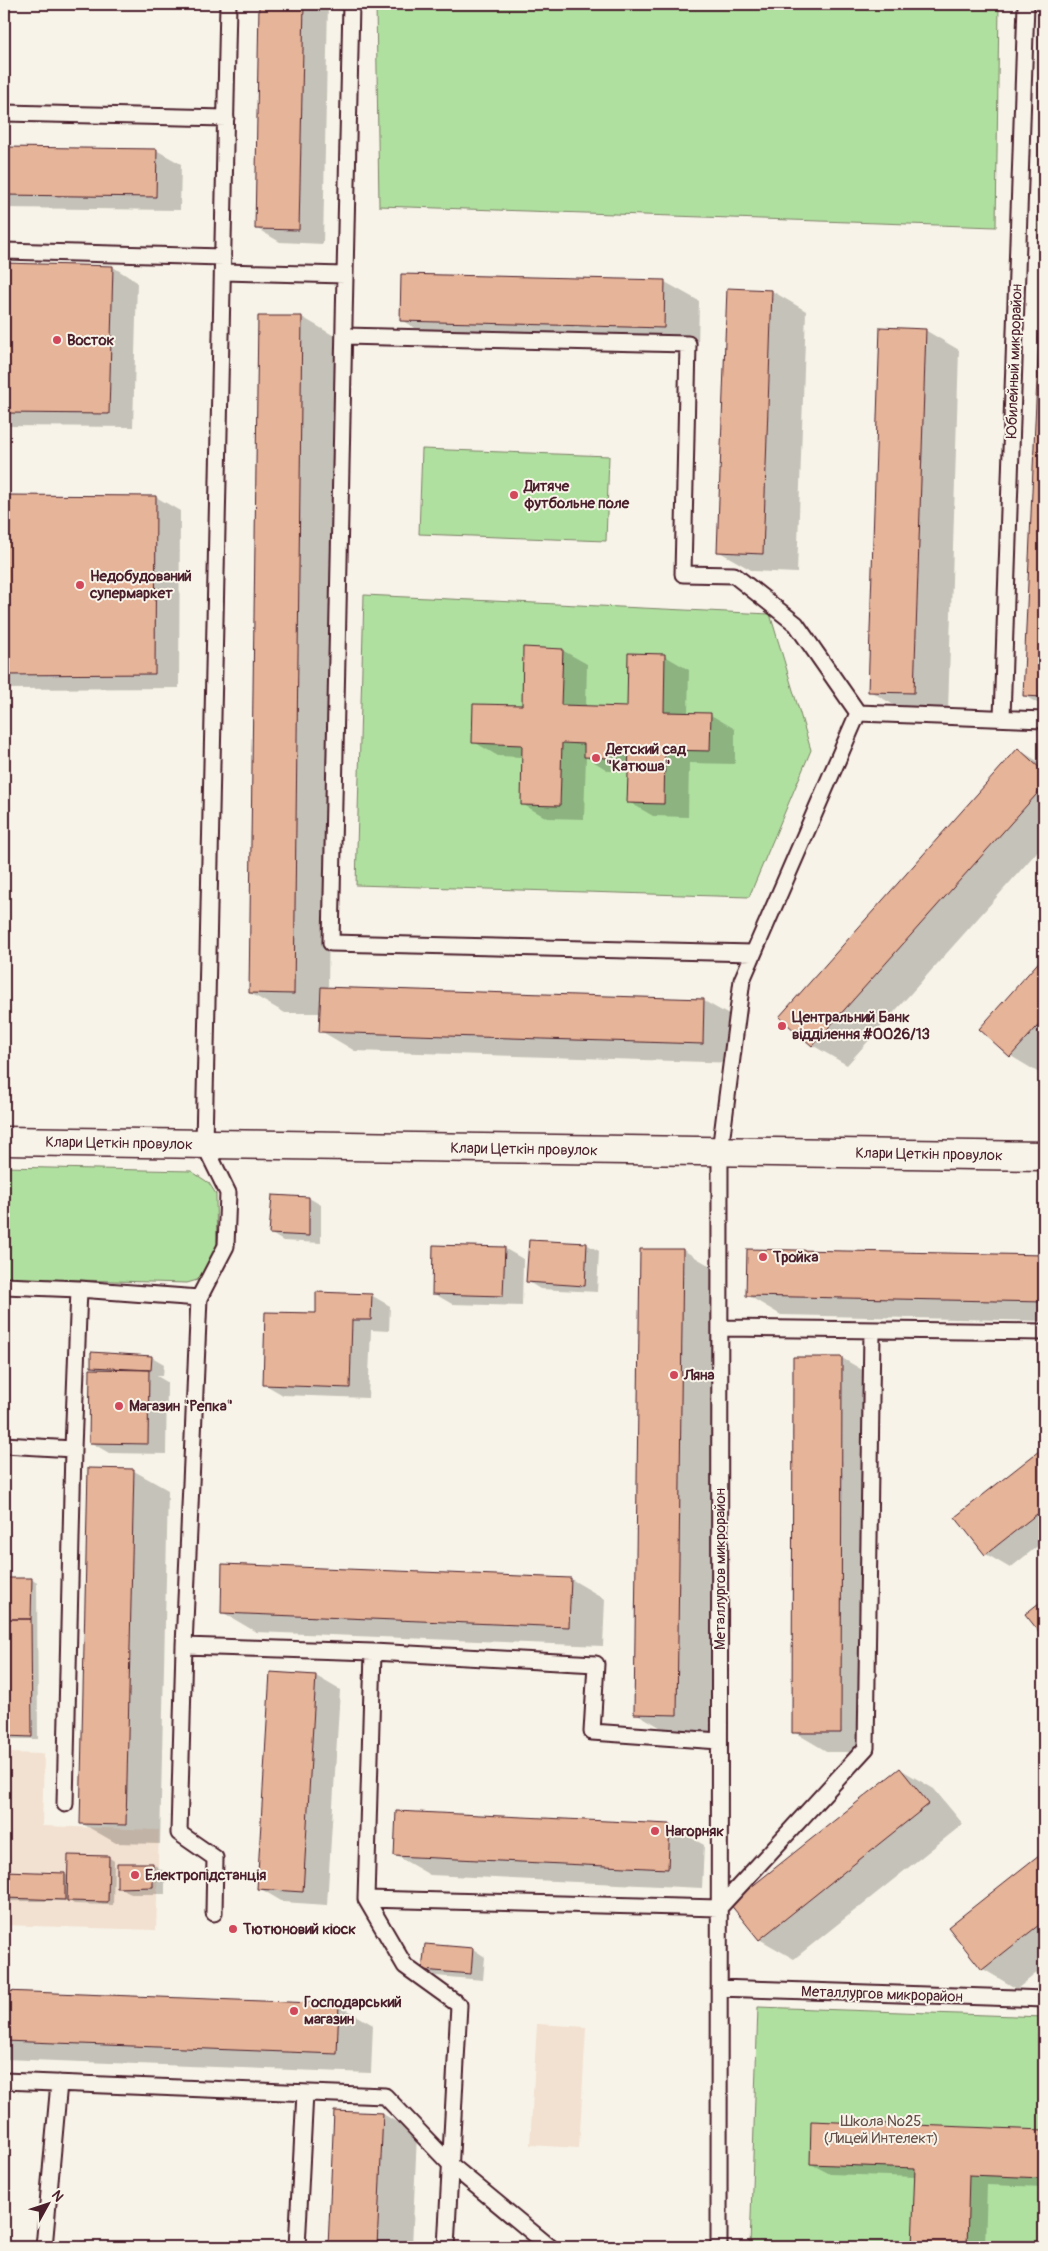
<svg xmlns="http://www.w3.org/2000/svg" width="1048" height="2251" viewBox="0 0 1048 2251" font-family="Pangolin,sans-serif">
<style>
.built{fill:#f2e0d0}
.green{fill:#b0e0a0;stroke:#7d8066}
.shadow{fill:#0003}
.building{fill:#e6b498;stroke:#4a1f2b}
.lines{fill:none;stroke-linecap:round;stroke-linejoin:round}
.service-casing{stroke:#4a1f2b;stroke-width:19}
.minor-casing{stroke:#4a1f2b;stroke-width:31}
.service{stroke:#f7f3e8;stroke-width:15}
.minor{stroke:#f7f3e8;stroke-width:28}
.poi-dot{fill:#d1495b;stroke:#f7f3e8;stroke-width:2}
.labels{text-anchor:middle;stroke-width:4;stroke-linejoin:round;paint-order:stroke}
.poi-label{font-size:15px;font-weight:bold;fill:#4a1f2b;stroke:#f7f3e8;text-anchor:start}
.street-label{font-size:15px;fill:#4a1f2b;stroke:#f7f3e8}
.park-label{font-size:15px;fill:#644f48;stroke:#f7f3e8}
</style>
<rect width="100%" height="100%" fill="#f7f3e8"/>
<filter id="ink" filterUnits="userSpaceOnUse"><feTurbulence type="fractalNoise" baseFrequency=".02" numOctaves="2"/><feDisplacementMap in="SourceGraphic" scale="10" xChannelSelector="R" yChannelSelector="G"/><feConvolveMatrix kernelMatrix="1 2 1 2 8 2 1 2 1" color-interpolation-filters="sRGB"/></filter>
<g filter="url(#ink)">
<path class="built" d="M 4,1753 L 44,1754 L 42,1826 L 159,1830 L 156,1930 L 4,1925 Z
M 537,2024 L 586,2027 L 579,2148 L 530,2145 Z"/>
<path class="green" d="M 376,4 L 999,4 L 996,227 L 379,206 Z
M 1039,4 L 1044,4 L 1044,260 L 1038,260 Z
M 422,449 L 609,456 L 606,541 L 419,534 Z
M 364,595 L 770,614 L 811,750 L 749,897 L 356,885 Z
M 4,1167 L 191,1171 L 209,1183 L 216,1194 L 217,1257 L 204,1278 L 187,1283 L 4,1278 Z
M 758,2007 L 1044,2017 L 1044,2247 L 750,2247 Z"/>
<path class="shadow" d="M 261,4 L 328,4 L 323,244 L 280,242 L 256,228 Z
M 4,148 L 156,150 L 181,164 L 180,210 L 4,208 Z
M 4,264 L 113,267 L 137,282 L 133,427 L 4,426 Z
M 402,275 L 665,282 L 699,301 L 698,347 L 436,340 L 401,320 Z
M 772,291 L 806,311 L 797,573 L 753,571 L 718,551 Z
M 302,317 L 336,337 L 328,989 L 704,1001 L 738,1020 L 737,1063 L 355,1051 L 321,1031 L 321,1013 L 285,1013 L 250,993 Z
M 925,330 L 959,350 L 948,712 L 904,711 L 870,691 Z
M 1040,335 L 1044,335 L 1044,707 L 1025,696 Z
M 4,497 L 156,497 L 180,511 L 179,688 L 4,689 Z
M 562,650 L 587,664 L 586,707 L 628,708 L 665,656 L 689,670 L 688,714 L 711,715 L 735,729 L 735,764 L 689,763 L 688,817 L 653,816 L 629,802 L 629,771 L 609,771 L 586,757 L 584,819 L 547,818 L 522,804 L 523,757 L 498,756 L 474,742 L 523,707 Z
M 1019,750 L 1044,765 L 1044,844 L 847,1065 L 812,1045 Z
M 1044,958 L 1044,1076 L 1011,1056 L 980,1029 Z
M 309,1198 L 321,1205 L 321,1243 L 283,1241 L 270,1233 Z
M 586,1244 L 599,1251 L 597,1292 L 540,1289 L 527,1281 Z
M 504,1248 L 523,1259 L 522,1306 L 452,1304 L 433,1293 Z
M 683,1250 L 717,1270 L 711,1734 L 670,1733 L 636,1713 Z
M 748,1250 L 1044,1257 L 1044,1321 L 781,1315 L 747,1295 Z
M 371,1295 L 390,1306 L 389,1331 L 371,1330 L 368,1398 L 283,1395 L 264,1384 L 317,1315 Z
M 152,1357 L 164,1364 L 163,1376 L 157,1376 L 167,1382 L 166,1454 L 109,1453 L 90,1442 L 98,1370 L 92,1367 Z
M 842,1358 L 876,1378 L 875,1752 L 828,1752 L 794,1732 Z
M 4,1364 L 6,1365 L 4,1383 Z
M 1044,1449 L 1044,1541 L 1010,1568 L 986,1554 L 957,1518 Z
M 134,1471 L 168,1490 L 160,1844 L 116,1843 L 81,1823 Z
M 4,1579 L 31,1579 L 37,1583 L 38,1739 L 4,1739 Z
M 571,1579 L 605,1599 L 603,1646 L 256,1632 L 222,1612 Z
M 316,1676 L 340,1690 L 327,1905 L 283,1902 L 259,1888 Z
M 900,1769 L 934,1789 L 963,1824 L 794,1959 L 759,1939 Z
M 669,1825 L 704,1845 L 702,1888 L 430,1875 L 395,1855 Z
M 1044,1852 L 1044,1967 L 1017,1989 L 983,1969 L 950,1927 Z
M 108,1857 L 114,1861 L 113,1905 L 74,1904 L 70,1901 L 4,1901 L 4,1873 L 65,1874 L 69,1877 Z
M 153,1864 L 165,1872 L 165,1894 L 131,1894 L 118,1887 Z
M 426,1945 L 473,1949 L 485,1957 L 483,1980 L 436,1976 L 424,1969 Z
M 4,1992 L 339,2005 L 373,2025 L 371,2073 L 4,2059 Z
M 335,2112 L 383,2114 L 417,2134 L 412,2247 L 329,2247 Z
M 812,2123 L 1044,2131 L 1044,2187 L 987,2185 L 985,2247 L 914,2247 L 916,2177 L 830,2174 L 811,2164 Z"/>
<path class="building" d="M 259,4 L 304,4 L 299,230 L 255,229 Z
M 4,147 L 157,149 L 156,197 L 4,195 Z
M 4,263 L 113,266 L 109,414 L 4,413 Z
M 401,274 L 665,280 L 664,328 L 400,321 Z
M 727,288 L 772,290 L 763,554 L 717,552 Z
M 258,316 L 302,316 L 294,994 L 249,993 Z
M 880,327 L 926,329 L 914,693 L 868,692 Z
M 1039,333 L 1044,334 L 1044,697 L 1023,696 Z
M 4,495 L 156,496 L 155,674 L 4,675 Z
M 523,647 L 563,649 L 561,705 L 627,707 L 628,653 L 665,654 L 664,712 L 711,713 L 710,751 L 665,750 L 664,804 L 627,803 L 629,746 L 608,745 L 608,758 L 584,757 L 584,744 L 562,743 L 560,806 L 521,805 L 522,745 L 472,743 L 473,704 L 522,705 Z
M 1018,748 L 1044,772 L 1044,786 L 812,1046 L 779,1017 Z
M 1044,956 L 1044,1019 L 1010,1057 L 979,1029 Z
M 321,987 L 704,999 L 703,1044 L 319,1032 Z
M 272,1195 L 309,1197 L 309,1236 L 269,1234 Z
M 529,1240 L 587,1243 L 585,1286 L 526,1282 Z
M 433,1245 L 505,1247 L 503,1296 L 432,1294 Z
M 640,1249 L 683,1249 L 677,1715 L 634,1714 Z
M 747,1249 L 1044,1255 L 1044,1302 L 746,1296 Z
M 316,1292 L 372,1294 L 371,1320 L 352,1320 L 350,1388 L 263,1385 L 265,1312 L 316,1313 Z
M 91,1352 L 152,1356 L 151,1370 L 91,1367 Z
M 793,1357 L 842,1357 L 841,1733 L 792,1733 Z
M 90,1369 L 149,1370 L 148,1444 L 89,1443 Z
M 1044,1447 L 1044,1524 L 1037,1514 L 985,1555 L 955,1517 Z
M 88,1468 L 134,1469 L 126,1825 L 80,1824 Z
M 222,1564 L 571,1578 L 569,1627 L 221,1613 Z
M 4,1578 L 32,1578 L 31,1619 L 4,1619 Z
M 1044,1599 L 1044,1638 L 1025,1614 Z
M 4,1619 L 31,1619 L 32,1737 L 4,1736 Z
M 270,1672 L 316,1675 L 303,1892 L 257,1889 Z
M 900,1768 L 929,1804 L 759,1940 L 730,1904 Z
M 396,1811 L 670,1824 L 668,1869 L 394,1856 Z
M 1044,1851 L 1044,1921 L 982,1970 L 948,1927 Z
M 68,1855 L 109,1856 L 108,1902 L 67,1901 Z
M 117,1863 L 153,1863 L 153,1887 L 117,1888 Z
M 4,1871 L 65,1873 L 65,1900 L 4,1898 Z
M 425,1944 L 473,1948 L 471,1974 L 422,1970 Z
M 4,1991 L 339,2004 L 337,2054 L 4,2041 Z
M 334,2111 L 383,2113 L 377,2247 L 328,2247 Z
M 811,2121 L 1044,2130 L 1044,2178 L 969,2175 L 967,2247 L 912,2247 L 915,2168 L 810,2164 Z"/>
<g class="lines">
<defs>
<path id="service" d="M 228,4 L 204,1144 L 228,1193 L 226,1246 L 199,1298 L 184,1646 L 373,1652 L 596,1664 L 592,1732 L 719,1741
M 4,113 L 226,118
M 4,251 L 223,257
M 223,272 L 345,275 L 351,4
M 345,275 L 331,943 L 753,953
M 344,336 L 688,344 L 683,574 L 734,575 L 796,624 L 858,713 L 742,980 L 720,1151 L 719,2247
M 858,713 L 1044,720
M 1002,718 L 1026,4
M 4,1286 L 79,1289 L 199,1298
M 720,1328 L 1044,1332
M 4,1445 L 73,1449
M 184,1646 L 179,1833 L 215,1858 L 214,1913
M 373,1652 L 366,1899 L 405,1966 L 459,2005 L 446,2247
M 65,1804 L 73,1449 L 79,1289
M 366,1899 L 719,1908 L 866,1748 L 872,1331
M 719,1988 L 1044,1999
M 4,2081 L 385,2096 L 451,2165 L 550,2247
M 44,2247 L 59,2083
M 297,2247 L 305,2093"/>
<path id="minor" d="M 4,1141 L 1044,1156"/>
</defs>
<use href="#service" class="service-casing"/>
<use href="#minor" class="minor-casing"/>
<use href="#service" class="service"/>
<use href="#minor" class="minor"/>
</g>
</g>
<g class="poi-dot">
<circle cx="57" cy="340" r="5"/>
<circle cx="514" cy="495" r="5"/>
<circle cx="80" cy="585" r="5"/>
<circle cx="596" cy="758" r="5"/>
<circle cx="782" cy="1026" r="5"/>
<circle cx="763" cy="1257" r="5"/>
<circle cx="674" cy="1375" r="5"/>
<circle cx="119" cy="1406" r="5"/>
<circle cx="655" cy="1831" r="5"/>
<circle cx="135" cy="1875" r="5"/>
<circle cx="233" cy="1929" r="5"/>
<circle cx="294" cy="2011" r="5"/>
</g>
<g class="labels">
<g class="poi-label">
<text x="67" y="345">Восток</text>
<text x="524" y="491">Дитяче<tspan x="524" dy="17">футбольне поле</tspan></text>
<text x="90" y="581">Недобудований<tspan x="90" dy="17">супермаркет</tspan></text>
<text x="606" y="754">Детский сад<tspan x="606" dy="17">"Катюша"</tspan></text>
<text x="792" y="1022">Центральний Банк<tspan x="792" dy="17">відділення #0026/13</tspan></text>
<text x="773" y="1262">Тройка</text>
<text x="684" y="1380">Ляна</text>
<text x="129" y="1411">Магазин "Репка"</text>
<text x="665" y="1836">Нагорняк</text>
<text x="145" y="1880">Електропідстанція</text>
<text x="243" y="1934">Тютюновий кіоск</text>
<text x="304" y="2007">Господарський<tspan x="304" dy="17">магазин</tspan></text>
</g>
<g class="street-label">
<text transform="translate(1014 361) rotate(-88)" y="5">Юбилейный микрорайон</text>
<text transform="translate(119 1143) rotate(1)" y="5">Клари Цеткін провулок</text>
<text transform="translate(524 1149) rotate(1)" y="5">Клари Цеткін провулок</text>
<text transform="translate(929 1154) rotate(1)" y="5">Клари Цеткін провулок</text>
<text transform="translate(720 1569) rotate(-90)" y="5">Металлургов микрорайон</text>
<text transform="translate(882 1994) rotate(2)" y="5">Металлургов микрорайон</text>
</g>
<g class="park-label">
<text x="881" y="2126">Школа №25<tspan x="881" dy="17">(Лицей Интелект)</tspan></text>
</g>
</g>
<rect width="1048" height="2251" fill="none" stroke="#f7f3e8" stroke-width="20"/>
<rect x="10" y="10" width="1028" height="2231" fill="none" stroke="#4a1f2b" stroke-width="2" filter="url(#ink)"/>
<g transform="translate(48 2204) rotate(50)" stroke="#f7f3e8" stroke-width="4" paint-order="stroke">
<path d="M0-4L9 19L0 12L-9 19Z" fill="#4a1f2b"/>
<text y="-8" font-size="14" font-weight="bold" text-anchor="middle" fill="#4a1f2b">N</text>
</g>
</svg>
